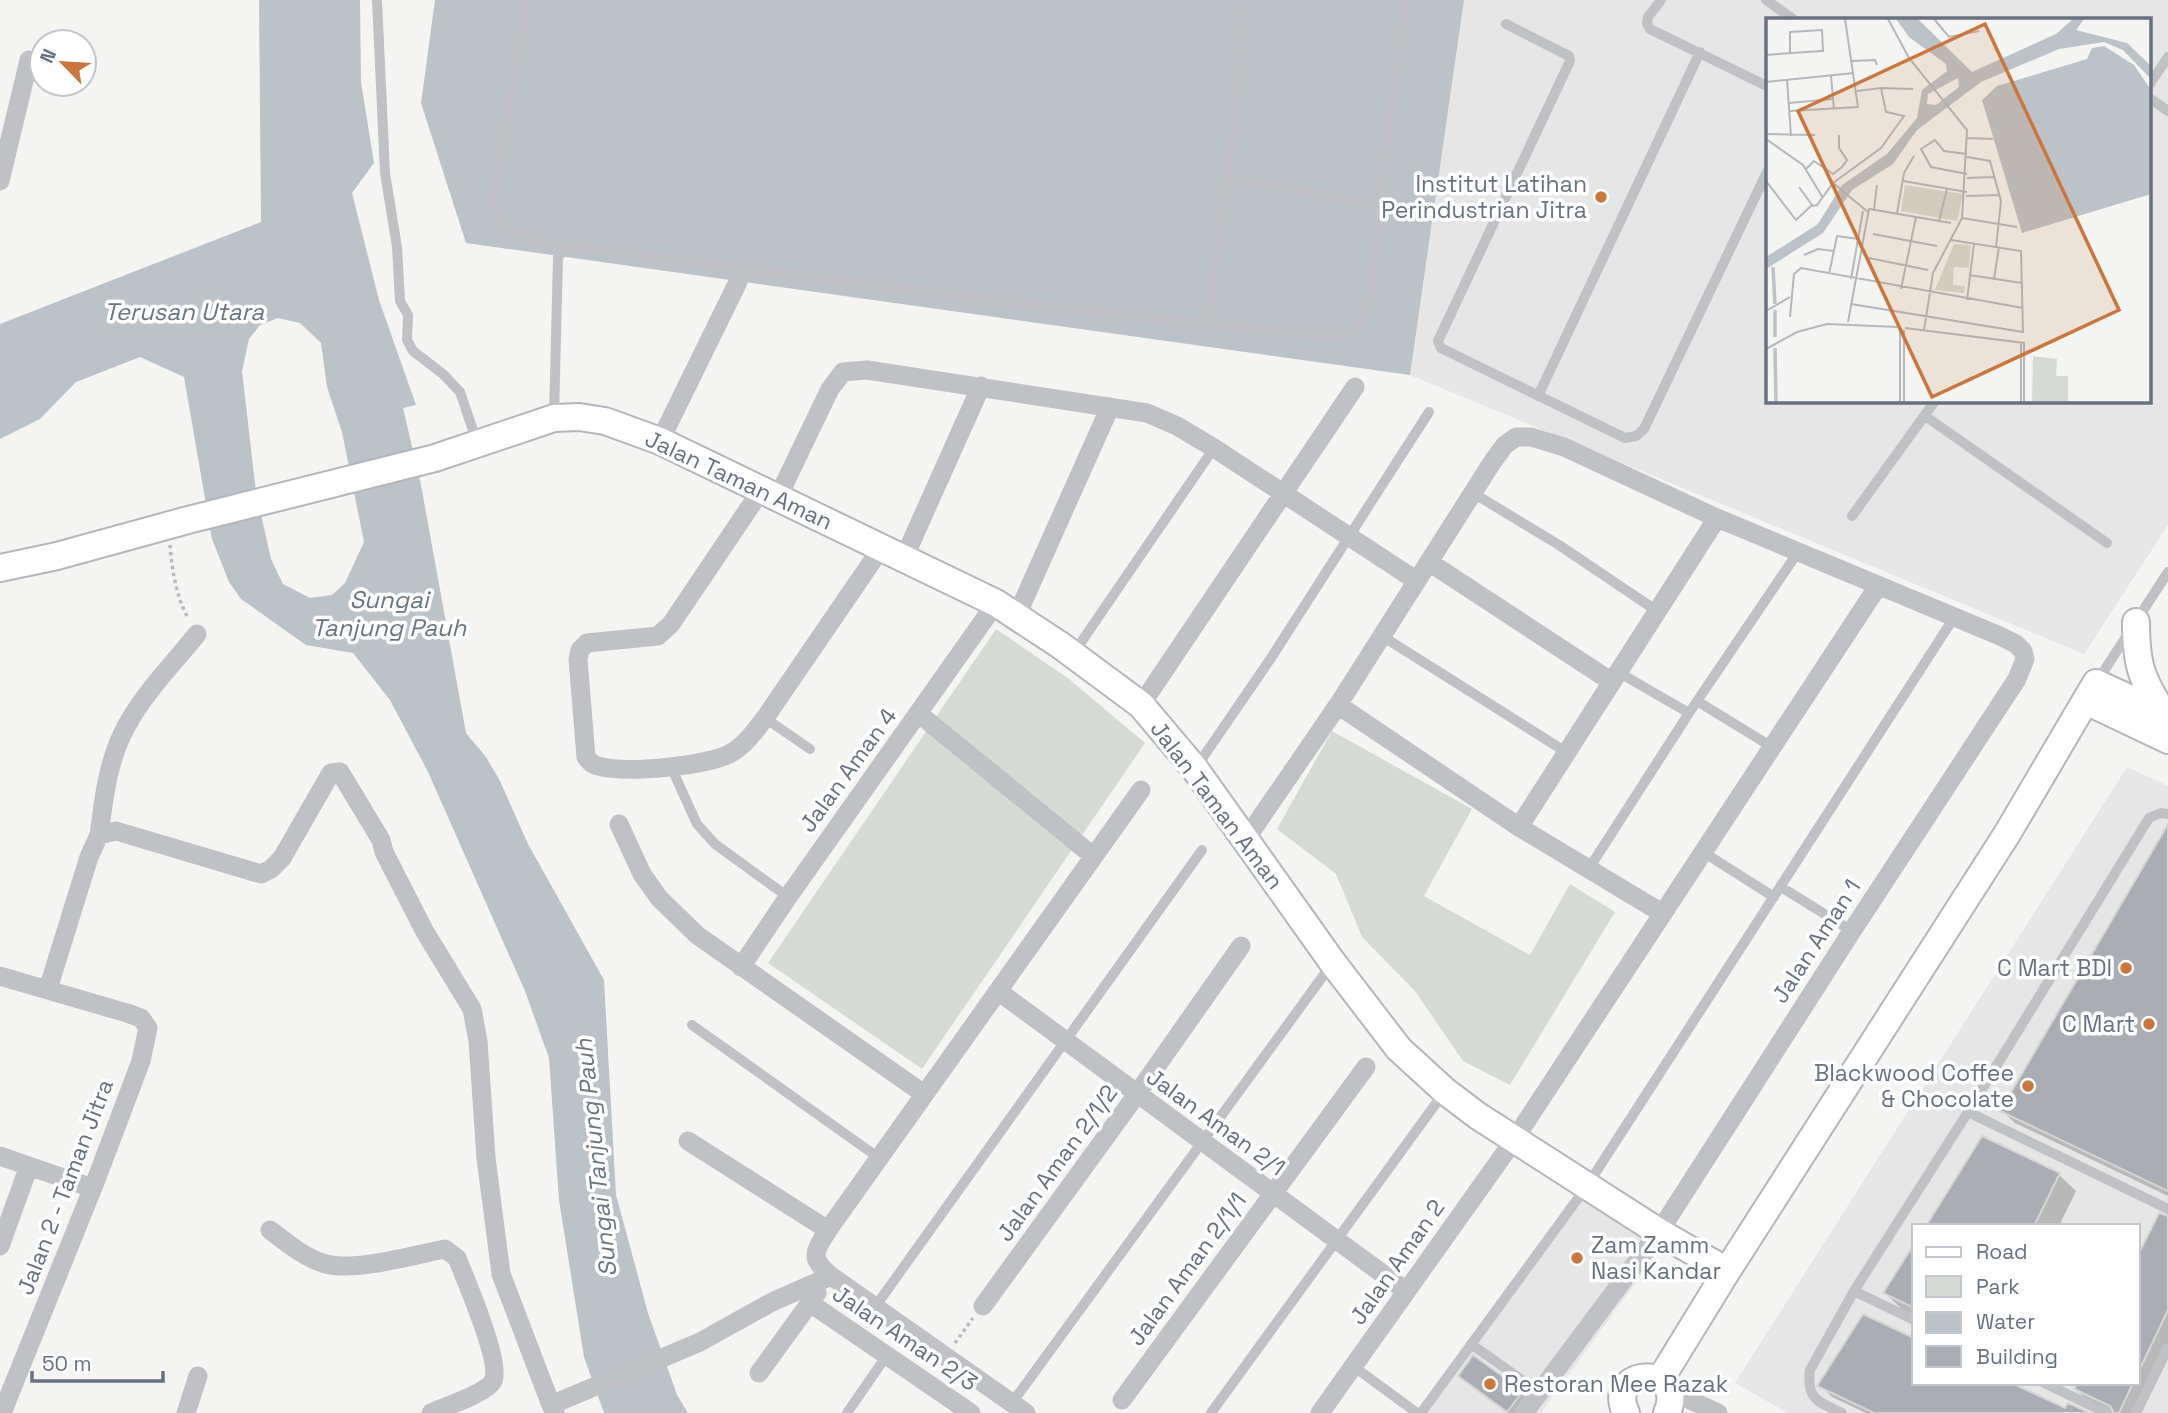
<svg xmlns="http://www.w3.org/2000/svg" width="2168" height="1413" viewBox="0 0 2168 1413" font-family="'Space Grotesk',sans-serif">
<style>
.built{fill:#e5e6e5;fill-rule:evenodd}
.green{fill:#d5dbd4}
.water{fill:#bbc2c8;fill-rule:evenodd}
.shadow{fill:#0003}
.building{fill:#aaaeb4;stroke:#d6d6d5;stroke-width:2}
.lines{fill:none;stroke-linecap:round;stroke-linejoin:round}
.secondary-casing{stroke:#b3b6bb;stroke-width:30}
.path{stroke:#b8babc;stroke-width:3.5;stroke-dasharray:3.5 3.5;stroke-linecap:butt}
.lane{stroke:#bfc1c5;stroke-width:10}
.street{stroke:#bfc1c5;stroke-width:19}
.secondary{stroke:#fff;stroke-width:26}
.poi-dot{fill:#cb763c;stroke:#fff;stroke-width:2.5}
.labels{text-anchor:middle;stroke-width:7;stroke-linejoin:round;paint-order:stroke}
.poi-label{font-size:23px;fill:#68717f;stroke:#fff;text-anchor:end}
.street-label{font-size:23px;fill:#68717f;stroke:#fff}
.water-label{font-size:24px;font-style:italic;fill:#697782;stroke:#fff}
.inset-river{fill:none;stroke:#bbc2c8;stroke-width:3.5}
.inset-road{fill:none;stroke:#b4b8bd;stroke-width:2}
.view{fill:#cb763c;fill-opacity:0.15;stroke:#cb763c;stroke-width:3.5}
.inset-edge{fill:none;stroke:#68717f;stroke-width:3.5}
</style>
<rect width="100%" height="100%" fill="#f4f5f2"/>
<path class="built" d="M 1464,0 L 2168,0 L 2168,525 L 2084,654 L 1410,375 ZM 1767,19 L 2149,19 L 2149,401 L 1767,401 Z
M 2127,767 L 2168,786 L 2168,1413 L 1788,1413 L 1735,1383 ZM 1914,1226 L 2138,1226 L 2138,1383 L 1914,1383 Z
M 1587,1188 L 1664,1244 L 1541,1413 L 1423,1413 Z"/>
<path class="green" d="M 996,629 L 1069,679 L 1145,743 L 922,1069 L 768,963 Z
M 1332,731 L 1472,809 L 1424,896 L 1530,955 L 1570,884 L 1615,912 L 1510,1085 L 1463,1061 L 1415,991 L 1362,937 L 1336,874 L 1277,829 Z"/>
<path class="water" d="M 259,0 L 360,0 L 361,82 L 374,163 L 352,193 L 379,300 L 416,405 L 403,408 L 421,485 L 466,733 L 486,757 L 500,781 L 528,844 L 604,980 L 616,1195 L 648,1313 L 677,1395 L 688,1413 L 604,1413 L 584,1357 L 559,1200 L 549,1058 L 525,991 L 428,772 L 390,700 L 353,653 L 306,645 L 241,599 L 229,582 L 212,539 L 184,377 L 140,357 L 76,382 L 40,419 L 0,439 L 0,324 L 261,222 ZM 278,318 L 300,323 L 321,343 L 327,387 L 342,432 L 364,542 L 345,583 L 332,595 L 310,598 L 283,584 L 271,559 L 256,492 L 242,371 L 249,339 L 260,325 Z
M 435,0 L 1464,0 L 1410,375 L 466,243 L 421,103 Z"/>
<path class="shadow" d="M 2168,827 L 2168,1196 L 2015,1123 L 2002,1111 Z
M 2058,1174 L 2076,1191 L 2059,1226 L 1928,1226 Z
M 2168,1216 L 2168,1350 L 2138,1413 L 2113,1413 L 2089,1402 L 2076,1389 L 2079,1383 L 2138,1383 L 2138,1259 Z
M 1914,1247 L 1914,1316 L 1903,1310 L 1885,1293 Z
M 1864,1316 L 1914,1340 L 1914,1383 L 2086,1413 L 1866,1413 L 1832,1397 L 1819,1384 Z
M 1460,1375 L 1521,1393 L 1534,1406 L 1529,1413 L 1507,1413 L 1473,1388 Z"/>
<path class="building" d="M 2168,824 L 2168,1191 L 2000,1111 Z
M 1982,1136 L 2060,1173 L 2034,1226 L 1926,1226 Z
M 2159,1213 L 2168,1216 L 2168,1310 L 2138,1373 L 2138,1255 Z
M 1914,1244 L 1914,1308 L 1883,1293 Z
M 1863,1314 L 1914,1338 L 1914,1383 L 2012,1383 L 2065,1408 L 2068,1403 L 2090,1413 L 1874,1413 L 1817,1386 Z
M 1473,1355 L 1523,1391 L 1507,1412 L 1458,1376 Z
M 2077,1383 L 2133,1383 L 2119,1413 L 2114,1413 L 2110,1406 L 2074,1389 Z"/>
<g class="lines">
<defs>
<path id="secondary" d="M 0,568 L 57,556 L 188,520 L 435,458 L 554,418 L 579,417 L 605,421 L 660,441 L 996,603 L 1060,645 L 1141,705 L 1195,769 L 1333,963 L 1399,1049 L 1445,1091 L 1478,1116 L 1659,1232 L 1727,1271
M 2136,622 C 2136,664 2141,679 2164,714
M 2086,701 L 2168,740
M 1660,1380 L 1727,1271 L 2007,834 L 2096,683 L 2168,716
M 1626,1413 C 1604,1367 1688,1364 1667,1413"/>
</defs>
<use href="#secondary" class="secondary-casing"/>
<path class="path" d="M 170,545 C 172,570 176,596 188,618
M 955,1343 L 973,1318"/>
<path class="lane" d="M 377,0 L 385,173 L 397,247 L 400,301 L 408,315 L 407,340 L 413,351 L 443,374 L 460,392 L 477,442
M 527,0 L 493,202 L 504,229 L 566,248 L 576,247 L 955,295 L 1156,319 L 1319,335 C 1335,335 1353,336 1362,320 C 1376,294 1376,239 1379,208 C 1386,139 1397,69 1406,0
M 1661,0 L 1648,17 L 1647,24 L 1650,29 L 1767,86
M 1766,0 L 1793,19
M 1506,24 L 1569,56 L 1570,61 L 1438,341 L 1441,348 L 1625,438 L 1636,436 L 1644,429 L 1767,172
M 2149,85 L 2168,57
M 2149,98 L 2168,111
M 1228,177 L 1379,206
M 1207,323 L 1234,129 L 1241,35 L 1239,0
M 1538,396 L 1700,52
M 1925,416 L 2107,543
M 554,417 L 558,257 L 566,248
M 1473,493 L 1559,545 L 1657,611
M 1852,516 L 1935,401
M 1382,636 L 1566,752
M 1073,654 L 1214,448
M 1618,672 L 1689,713
M 2098,680 L 2168,572
M 1697,701 L 1772,747
M 765,718 L 810,749
M 671,767 L 697,824 L 715,844 L 788,897
M 1195,769 L 1271,658 L 1429,412
M 1703,852 L 1774,897
M 1588,870 L 1689,713 L 1798,552
M 1781,887 L 1852,931
M 692,1025 L 879,1158
M 1968,1112 L 2168,1209
M 1854,1291 L 1914,1320
M 875,1307 L 1202,850
M 1471,1344 L 1539,1392
M 1353,1366 L 1417,1413
M 2044,1383 L 2107,1413
M 1012,1403 L 1331,965
M 847,1413 L 887,1355
M 1211,1413 L 1445,1091
M 1421,1413 L 1587,1186 L 1955,616
M 1842,1413 C 1818,1402 1806,1399 1810,1370 L 1854,1291 L 1968,1112 L 2149,818 L 2161,813 L 2168,814
M 2136,1413 L 2168,1348"/>
<path class="street" d="M 0,181 L 29,60
M 660,441 L 738,282
M 762,489 L 671,624 L 658,636 L 587,643 L 580,650 L 578,659 L 586,757 C 589,761 592,765 598,766 C 625,774 708,766 731,753 C 745,745 756,730 765,718 L 882,547
M 778,497 L 830,389 L 843,372 L 867,370 L 1147,413 L 1177,426 L 1214,448 L 1417,581
M 904,558 L 981,386
M 1429,562 L 1612,682
M 1017,615 L 1110,407
M 1141,705 L 1355,387
M 1338,705 L 1519,827 L 1662,913
M 918,713 L 1093,856
M 619,824 L 642,874 L 659,898 L 697,935 L 924,1094
M 1519,827 L 1717,518
M 99,835 C 104,797 108,759 127,725 C 145,692 174,663 197,634
M 1246,839 L 1338,705 L 1493,461 L 1505,445 L 1516,437 L 1531,437 L 1564,447 L 1717,518 L 2000,636 L 2016,644 L 2023,651 L 2025,659 L 2017,679 L 1852,931 L 1659,1232 L 1524,1413
M 741,967 L 788,897 L 996,603
M 0,976 L 127,1013 L 141,1018 L 148,1028 L 141,1061 L 96,1180 L 2,1413
M 48,989 L 89,857 L 99,835 L 116,831 L 261,874 L 271,869 L 282,858 L 328,778 L 331,773 L 340,772 L 381,840 L 384,852 L 425,932 L 472,1009 L 478,1041 L 486,1158 L 501,1274 L 551,1405
M 998,991 L 1406,1291
M 688,1141 L 828,1230
M 0,1156 L 92,1188
M 270,1230 C 287,1243 305,1258 326,1264 C 355,1272 414,1255 445,1249 L 457,1258 C 465,1278 502,1364 493,1381 C 487,1393 444,1407 431,1413
M 0,1246 L 29,1166
M 810,1303 L 971,1413
M 983,1306 L 1137,1094 L 1241,946
M 759,1373 L 817,1293
M 1669,1390 L 1718,1413
M 1122,1400 L 1366,1067
M 186,1413 L 198,1376
M 555,1413 L 551,1405 L 700,1342 L 772,1302 L 831,1276
M 1026,1413 L 831,1276 C 809,1257 814,1253 828,1230 L 1141,790
M 1320,1413 L 1514,1140 L 1878,586"/>
<use href="#secondary" class="secondary"/>
</g>
<g class="poi-dot">
<circle cx="1601" cy="197" r="7"/>
<circle cx="2126" cy="968" r="7"/>
<circle cx="2149" cy="1024" r="7"/>
<circle cx="2028" cy="1086" r="7"/>
<circle cx="1577" cy="1258" r="7"/>
<circle cx="1490" cy="1384" r="7"/>
</g>
<g class="labels">
<g class="poi-label">
<text x="1587" y="192">Institut Latihan<tspan x="1587" dy="26">Perindustrian Jitra</tspan></text>
<text x="2112" y="976">C Mart BDI</text>
<text x="2135" y="1032">C Mart</text>
<text x="2014" y="1081">Blackwood Coffee<tspan x="2014" dy="26">&amp; Chocolate</tspan></text>
<text x="1591" y="1253" text-anchor="start">Zam Zamm<tspan x="1591" dy="26">Nasi Kandar</tspan></text>
<text x="1504" y="1392" text-anchor="start">Restoran Mee Razak</text>
</g>
<g class="street-label">
<text transform="translate(739 480) rotate(25)" y="8">Jalan Taman Aman</text>
<text transform="translate(848 770) rotate(-54)" y="8">Jalan Aman 4</text>
<text transform="translate(1217 805) rotate(53)" y="8">Jalan Taman Aman</text>
<text transform="translate(1816 941) rotate(-57)" y="8">Jalan Aman 1</text>
<text transform="translate(1216 1122) rotate(36)" y="8">Jalan Aman 2/1</text>
<text transform="translate(1057 1163) rotate(-54)" y="8">Jalan Aman 2/1/2</text>
<text transform="translate(65 1187) rotate(-69)" y="8">Jalan 2 - Taman Jitra</text>
<text transform="translate(1397 1262) rotate(-55)" y="8">Jalan Aman 2</text>
<text transform="translate(1187 1269) rotate(-54)" y="8">Jalan Aman 2/1/1</text>
<text transform="translate(905 1338) rotate(34)" y="8">Jalan Aman 2/3</text>
</g>
<g class="water-label">
<text x="184" y="320">Terusan Utara</text>
<text x="389" y="608">Sungai<tspan x="389" dy="28">Tanjung Pauh</tspan></text>
<text transform="translate(596 1158) rotate(-96)" y="8">Sungai Tanjung Pauh</text>
</g>
</g>
<g transform="translate(1766 18)">
<rect width="385" height="385" fill="#f4f5f2"/>
<path d="M 139,167 L 197,176 L 191,203 L 135,193 ZM 188,226 L 205,227 L 203,250 L 188,249 L 187,267 L 199,268 L 198,275 L 169,272 ZM 267,338 L 291,341 L 290,358 L 302,358 L 302,384 L 266,384 Z" fill="#d5dbd4"/>
<path d="M 130,1 L 152,1 L 206,54 L 290,16 L 307,1 L 318,1 L 310,12 L 361,25 L 385,48 L 385,61 L 357,32 L 338,24 L 293,31 L 215,64 L 151,112 L 127,146 L 86,172 L 57,215 L 0,251 L 0,239 L 52,206 L 76,167 L 121,136 L 151,100 L 156,72 L 181,53 L 180,46 L 143,19 ZM 192,60 L 193,69 L 170,87 L 161,86 L 162,76 ZM 338,28 L 368,47 L 385,72 L 385,176 L 256,215 L 216,82 L 231,68 L 321,41 L 326,30 Z" fill="#bbc2c8" fill-rule="evenodd"/>
<path class="inset-river" d="M 7,249 L 9,286M 9,319 L 9,292M 9,330 L 10,384"/>
<path class="inset-road" d="M 122,1 L 143,40 L 201,112 L 196,200 L 167,255 L 158,312M 168,1 L 183,19 L 213,13M 0,37 L 12,36 L 55,33 L 57,33 L 56,12 L 24,14 L 24,36M 86,43 L 109,42 L 111,47M 65,58 L 68,91M 21,62 L 25,118M 0,64 L 88,55M 115,70 L 147,71M 23,85 L 67,81M 24,93 L 92,89 L 79,1M 0,116 L 49,117M 201,120 L 227,121M 0,121 L 37,147 L 57,180M 201,139 L 224,143 L 235,183 L 230,229M 39,152 L 48,143 L 67,156 L 76,149 L 81,142 L 73,130 L 73,117M 201,156 L 165,149 L 155,131 L 169,122 L 178,133 L 201,136M 201,160 L 228,159M 0,163 L 30,202 L 46,187 L 33,169M 137,163 L 201,174M 67,165 L 115,130 L 138,98 L 120,94 L 115,70 L 91,73M 200,178 L 234,177M 46,188 L 51,187 L 67,165 L 102,194M 108,191 L 111,167M 131,195 L 138,155 L 148,138M 196,200 L 251,209M 173,203 L 181,171M 107,216 L 171,228M 38,237 L 52,231 L 68,233M 103,240 L 162,252M 63,256 L 71,218 L 93,221M 203,257 L 256,265M 85,261 L 97,193M 228,261 L 233,229M 135,271 L 150,199M 201,282 L 208,226M 85,286 L 257,314 L 255,233 L 185,222M 0,293 L 24,279M 24,299 L 28,256 L 35,250 L 257,290M 82,304 L 103,191 L 185,205M 139,310 L 258,325 L 258,384M 138,312 L 138,384M 134,313 L 134,384M 0,331 L 31,314 L 61,306 L 132,309M 255,384 L 255,325"/>
<path class="view" d="M 219,6 L 353,292 L 166,379 L 32,93 Z"/>
<rect width="385" height="385" class="inset-edge"/>
</g>
<rect x="1912" y="1224" width="228" height="161" fill="#ffffff" stroke="#c3c6cc" stroke-width="2"/>
<rect x="1926" y="1247" width="35" height="10" fill="#ffffff" stroke="#c3c6cc" stroke-width="2"/>
<text x="1976" y="1259" font-size="21" fill="#68717f">Road</text>
<rect x="1926" y="1276" width="35" height="21" fill="#d5dbd4" stroke="#c3c6cc" stroke-width="2"/>
<text x="1976" y="1294" font-size="21" fill="#68717f">Park</text>
<rect x="1926" y="1312" width="35" height="21" fill="#bbc2c8" stroke="#c3c6cc" stroke-width="2"/>
<text x="1976" y="1329" font-size="21" fill="#68717f">Water</text>
<rect x="1926" y="1346" width="35" height="21" fill="#aaaeb4" stroke="#c3c6cc" stroke-width="2"/>
<text x="1976" y="1364" font-size="21" fill="#68717f">Building</text>
<g transform="translate(63 63) rotate(295)"><circle r="33" fill="#ffffff" stroke="#c3c6cc" stroke-width="2"/>
<path d="M0-5L12 26L0 18L-12 26Z" fill="#cb763c"/>
<text y="-10" font-size="19" font-weight="bold" text-anchor="middle" fill="#68717f">N</text>
</g>
<path d="M32 1371v10h131v-10" fill="none" stroke="#68717f" stroke-width="3.5"/>
<text x="42" y="1371" font-size="21" fill="#68717f" stroke="#ffffff" stroke-width="5" paint-order="stroke">50 m</text>
</svg>
